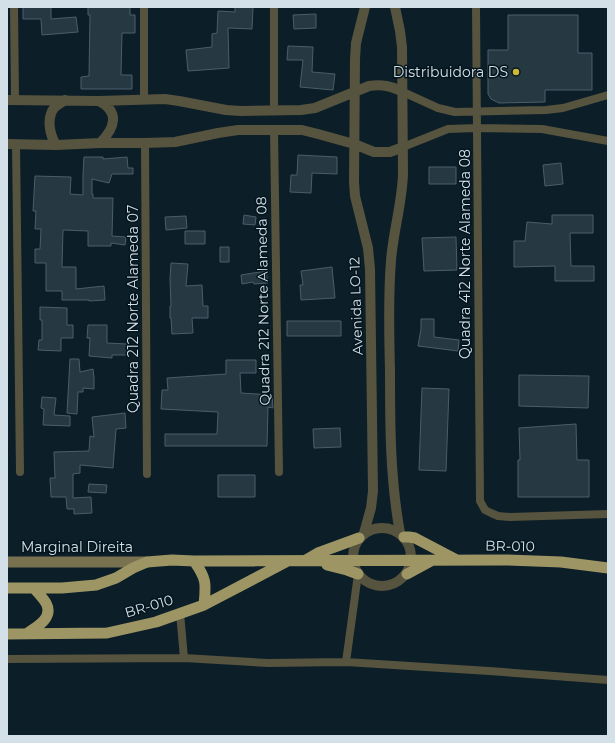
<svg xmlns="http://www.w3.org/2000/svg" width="615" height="743" viewBox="0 0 615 743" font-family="Montserrat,sans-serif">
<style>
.building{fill:#263943;stroke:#4a5e6a}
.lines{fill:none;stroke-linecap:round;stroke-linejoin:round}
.minor{stroke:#56533e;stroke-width:8}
.tertiary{stroke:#56533e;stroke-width:10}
.secondary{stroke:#787251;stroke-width:11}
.trunk{stroke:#9e9565;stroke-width:11}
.poi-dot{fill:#ceb837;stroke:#04151e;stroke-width:1.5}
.labels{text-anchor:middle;stroke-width:3;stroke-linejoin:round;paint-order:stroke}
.poi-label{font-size:14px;fill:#d4e0e7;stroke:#04151e;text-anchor:end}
.street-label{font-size:14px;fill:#d4e0e7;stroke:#04151e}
</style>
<rect width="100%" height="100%" fill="#0c1e28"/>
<path class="building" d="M 23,7 L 51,7 L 51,19 L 76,17 L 78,32 L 42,35 L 41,19 L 23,19 Z
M 88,7 L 130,7 L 130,15 L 135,15 L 135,33 L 122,33 L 121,75 L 132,75 L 132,89 L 81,89 L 81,77 L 89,76 L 90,15 L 88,15 Z
M 235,7 L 253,7 L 252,29 L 228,28 L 229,68 L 188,71 L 186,50 L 212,47 L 212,34 L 217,33 L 218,11 L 235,12 Z
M 316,14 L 316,28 L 294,29 L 293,15 Z
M 508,15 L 578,15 L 578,53 L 592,53 L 592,90 L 545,90 L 545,102 L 499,103 L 491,99 L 488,94 L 488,50 L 508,50 Z
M 288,46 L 313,47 L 312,72 L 335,74 L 333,90 L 300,87 L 303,60 L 287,60 Z
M 298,155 L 337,157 L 337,174 L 312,173 L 311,193 L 290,192 L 291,175 L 297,175 Z
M 84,157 L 103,157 L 103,159 L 127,157 L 128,168 L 133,168 L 133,174 L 112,174 L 109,183 L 92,179 L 92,194 L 93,194 L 93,198 L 113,198 L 112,236 L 126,237 L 125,245 L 111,243 L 111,246 L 88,246 L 88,231 L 63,230 L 62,267 L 76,267 L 76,289 L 104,286 L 105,300 L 89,301 L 89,300 L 62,300 L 62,291 L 46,291 L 46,263 L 35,263 L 35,249 L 40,249 L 41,229 L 35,229 L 36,211 L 33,211 L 35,176 L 71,177 L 70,194 L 83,195 L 83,174 Z
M 561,163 L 563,184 L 545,186 L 543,165 Z
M 429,167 L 456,167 L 456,184 L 429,184 Z
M 244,215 L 256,217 L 255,225 L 243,224 Z
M 552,215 L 593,215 L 593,233 L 570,233 L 571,266 L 594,266 L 594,281 L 555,281 L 555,266 L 514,267 L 514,241 L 525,241 L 527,222 L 552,224 Z
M 186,216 L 187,228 L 166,230 L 165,217 Z
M 185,231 L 205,231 L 205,244 L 185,244 Z
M 456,237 L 457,270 L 424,271 L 422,238 Z
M 220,247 L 229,247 L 229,262 L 220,262 Z
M 171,263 L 188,264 L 186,286 L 202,285 L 203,306 L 208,306 L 208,318 L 192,318 L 193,333 L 172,334 L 171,318 L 170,318 L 170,306 L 171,306 L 170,279 Z
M 332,267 L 335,298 L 301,300 L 300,285 L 303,285 L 301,271 Z
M 266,271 L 268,283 L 254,284 L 253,282 L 242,284 L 241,275 Z
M 40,307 L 67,308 L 67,325 L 73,325 L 73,338 L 61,338 L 61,351 L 38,350 L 39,340 L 42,340 L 42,320 L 40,320 Z
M 421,319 L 434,319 L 434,337 L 459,340 L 458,351 L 418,346 L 421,329 Z
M 287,321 L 341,321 L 341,336 L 287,336 Z
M 88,325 L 107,325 L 107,343 L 127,344 L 127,355 L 112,355 L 112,358 L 89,356 L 90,338 L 87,338 Z
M 70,359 L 79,359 L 80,372 L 93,369 L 94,377 L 94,389 L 83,388 L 83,392 L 78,392 L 77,414 L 67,413 Z
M 226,360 L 256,360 L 256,373 L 240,373 L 241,393 L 272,395 L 273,408 L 268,407 L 267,446 L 165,446 L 165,434 L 217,434 L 218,412 L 161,409 L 162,390 L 168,390 L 167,378 L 226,374 Z
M 519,375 L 589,376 L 588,408 L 519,406 Z
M 422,388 L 449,389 L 446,471 L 419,470 Z
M 42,397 L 56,398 L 54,415 L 70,416 L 70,426 L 43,425 L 44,409 L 41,408 Z
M 125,413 L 126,428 L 116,429 L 113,468 L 80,465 L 80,473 L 73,474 L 73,498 L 91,497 L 92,513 L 74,514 L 74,509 L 67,509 L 66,497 L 51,497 L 50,478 L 55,478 L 54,452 L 89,451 L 90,436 L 94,437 L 92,417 Z
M 576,424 L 577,460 L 589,460 L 589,497 L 518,497 L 518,460 L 520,460 L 519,428 Z
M 340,428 L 341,447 L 314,448 L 313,429 Z
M 218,475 L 255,475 L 255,497 L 218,497 Z
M 89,484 L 107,485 L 106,493 L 88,492 Z"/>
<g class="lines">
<path class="minor" d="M 14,7 L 15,100
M 144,7 L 144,100
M 274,7 L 274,111
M 476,7 L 480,501 L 485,510 L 491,513 L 498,516 L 510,517 L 608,514
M 403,92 L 438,108 L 455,112 L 546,110 L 563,108 L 608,95
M 274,130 L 279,472
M 145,143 L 147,474
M 16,144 L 20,472
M 403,147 L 448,129 L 477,128 L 542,129 L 608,141
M 180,613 L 184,658
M 7,659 L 184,658 L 268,663 L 346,662 L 489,671 L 608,680
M 346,662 L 358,574"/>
<path class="tertiary" d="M 395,7 L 400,31 L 402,47 L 403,174 C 402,204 393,232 391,261 C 388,297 389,334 390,370 C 390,425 390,478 400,533
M 7,100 L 99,101 L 165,99 L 179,101 L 226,110 L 241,111 L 301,110 L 315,108 L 369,86 C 382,84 391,86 403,92
M 99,101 C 120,112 115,128 100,143
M 7,144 L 56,145 L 100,143 L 145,143 L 175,142 L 218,133 L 238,130 L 302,130 L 318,134 L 354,144 L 374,152 L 390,152 L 403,147
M 56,145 C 50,135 46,119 54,108 C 57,105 61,103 65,100
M353 557a29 29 0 1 1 58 0a29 29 0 1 1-58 0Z
M 364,533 L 371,508 L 373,491 L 370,269 L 368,248 L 355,196 L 354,182 L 355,59 L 356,43 L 365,7"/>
<path class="secondary" d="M 7,562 L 147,562"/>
<path class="trunk" d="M 404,537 L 409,537 L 415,538 L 455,559
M 306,560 L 318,553 L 359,538
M 194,561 C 207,579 206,584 204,605
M 327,565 L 347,570 L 358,574
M 407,574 L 431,561
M 7,588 L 62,588 L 96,585 L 116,578 L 133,568 L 147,562 L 172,560 L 194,561 L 507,560 L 561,562 L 608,568
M 7,634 L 107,633 L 156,622 L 204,605 L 286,562
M 26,634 C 37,627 54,618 46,603 C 43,598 38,593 34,588"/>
</g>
<circle class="poi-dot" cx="516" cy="72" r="4"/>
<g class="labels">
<g class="poi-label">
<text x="508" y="77">Distribuidora DS</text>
</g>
<g class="street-label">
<text transform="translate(465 254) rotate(-90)" y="5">Quadra 412 Norte Alameda 08</text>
<text transform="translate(263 301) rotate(-91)" y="5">Quadra 212 Norte Alameda 08</text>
<text transform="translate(356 306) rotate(-92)" y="5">Avenida LO-12</text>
<text transform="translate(133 309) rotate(-90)" y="5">Quadra 212 Norte Alameda 07</text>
<text transform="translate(510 546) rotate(1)" y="5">BR-010</text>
<text x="77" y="552">Marginal Direita</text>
<text transform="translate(149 606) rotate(-16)" y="5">BR-010</text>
</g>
</g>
<rect width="615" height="743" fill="none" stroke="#d4e0e7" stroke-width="16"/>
</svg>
